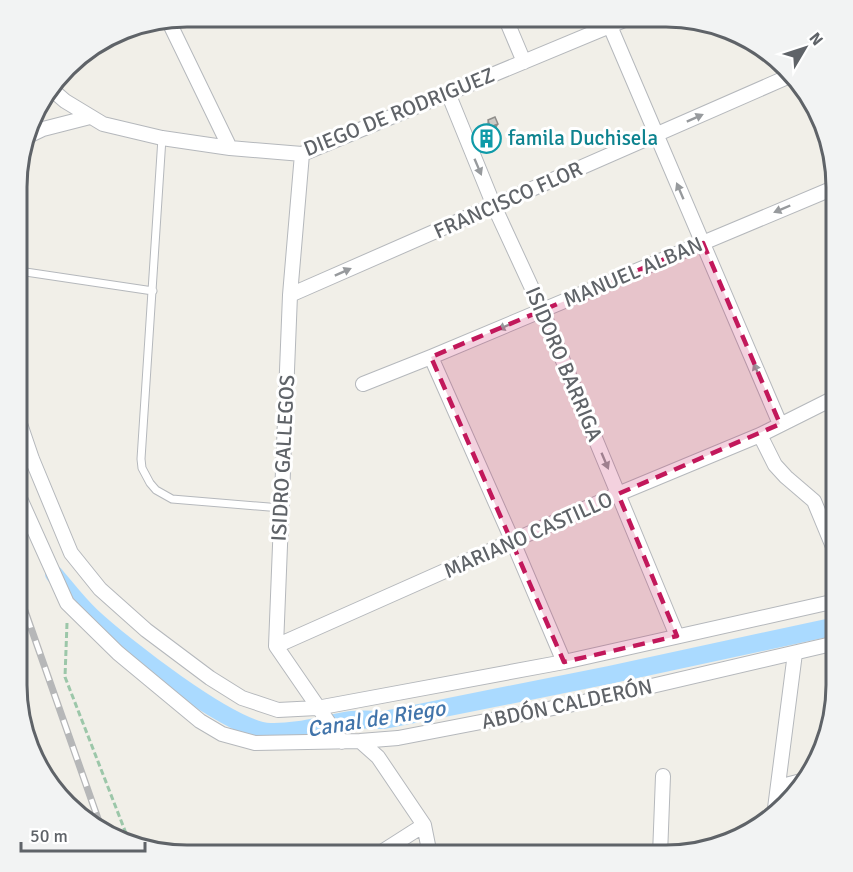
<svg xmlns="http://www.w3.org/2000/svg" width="853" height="872" viewBox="0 0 853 872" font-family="Signika,sans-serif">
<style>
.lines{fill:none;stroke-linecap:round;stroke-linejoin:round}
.canal{stroke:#aadaff;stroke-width:18}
.service-casing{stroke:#b5b8bc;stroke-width:9}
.minor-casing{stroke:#b5b8bc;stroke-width:16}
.path{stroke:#9cc7a9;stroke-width:3;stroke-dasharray:6 3;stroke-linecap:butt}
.service{stroke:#fff;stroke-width:7}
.minor{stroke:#fff;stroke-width:14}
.rail-casing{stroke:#b6b7b8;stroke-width:7}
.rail{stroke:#fff;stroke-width:4.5;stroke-dasharray:14;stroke-linecap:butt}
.wall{fill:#afaea9}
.shaded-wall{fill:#8f8d8a}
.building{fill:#cccac5;stroke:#8f8d8a;stroke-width:1.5}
.oneway{fill:#979a9d}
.marked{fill:#c2185b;fill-opacity:0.2;stroke:#c2185b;stroke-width:4.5;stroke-dasharray:12 8;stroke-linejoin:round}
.labels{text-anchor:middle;stroke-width:6;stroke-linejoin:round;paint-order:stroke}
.street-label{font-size:21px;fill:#5f6368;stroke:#fff}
.culture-label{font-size:21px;fill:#0d838f;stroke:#fff;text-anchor:start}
.water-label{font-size:22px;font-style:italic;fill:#4174aa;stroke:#fff}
.rim{fill:none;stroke:#5f6368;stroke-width:3}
</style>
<rect width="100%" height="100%" fill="#f1efe8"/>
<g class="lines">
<path class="canal" d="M 54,574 C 66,588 77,603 91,616 C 122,645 230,730 270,732 C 299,733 324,724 352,720 C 362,719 374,720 384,720 L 609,675 L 836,626"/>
<defs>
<path id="service" d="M 162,138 L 141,459 L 142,468 L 150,483 L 156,490 L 172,499 L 281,508
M 19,271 L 153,291"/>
<path id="minor" d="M 505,17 L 524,62
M 168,20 L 230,148
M 610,26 L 780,424
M 50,88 L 65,101 L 103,124 L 162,138 L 230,148 L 302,154 L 629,18
M 448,93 L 494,206 L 542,310 L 677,636
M 26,137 L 43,129 L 90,117
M 302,154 L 290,295 L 276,646 L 342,742
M 290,295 L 792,75
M 431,357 L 513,542 L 564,662
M 363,384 L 431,357 L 836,187
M 18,418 L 32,459 L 71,553 L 100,589 L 146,630 L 210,678 L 242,698 L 278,710 L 317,708 L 564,662 L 836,601
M 760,435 L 775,465 L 786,477 L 814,501 L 836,554
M 18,494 L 67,603 L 118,653 L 200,721 L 222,734 L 255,743 L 360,741 L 398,738 L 579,703 L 836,643
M 276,646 L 618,494 L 760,435 L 836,397
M 360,741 L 378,757 L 424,825 L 430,855
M 778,787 L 805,780
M 774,816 L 795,653
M 377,855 L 424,825
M 660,855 L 663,776"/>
</defs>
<use href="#service" class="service-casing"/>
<use href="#minor" class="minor-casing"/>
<path class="path" d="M 67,623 L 65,677 L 129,841"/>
<use href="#service" class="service"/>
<use href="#minor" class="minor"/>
<defs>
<path id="rail" d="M 17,588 L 103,833"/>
</defs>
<use href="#rail" class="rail-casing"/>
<use href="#rail" class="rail"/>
</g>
<path class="wall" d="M 488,120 L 498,124 L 492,140 L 485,143 L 482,136 Z"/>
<path class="shaded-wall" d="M 498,124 L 492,140 L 485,143 L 490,127 Z"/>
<path class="building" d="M 495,117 L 498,124 L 490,127 L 488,120 Z"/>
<defs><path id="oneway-solid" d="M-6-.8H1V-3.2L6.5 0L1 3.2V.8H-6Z" transform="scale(1.5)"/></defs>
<g class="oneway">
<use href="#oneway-solid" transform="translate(695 118) rotate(-24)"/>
<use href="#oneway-solid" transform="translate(478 167) rotate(67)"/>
<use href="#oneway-solid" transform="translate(680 191) rotate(-113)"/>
<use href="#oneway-solid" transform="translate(782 209) rotate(157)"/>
<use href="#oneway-solid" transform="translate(343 272) rotate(-24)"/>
<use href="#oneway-solid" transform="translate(506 326) rotate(157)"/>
<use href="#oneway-solid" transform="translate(757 371) rotate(-113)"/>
<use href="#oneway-solid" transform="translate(605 461) rotate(67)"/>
</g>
<path class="marked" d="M 703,243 L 780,424 L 618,494 L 677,636 L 564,662 L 431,357 Z"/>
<defs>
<symbol id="building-ring" viewBox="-11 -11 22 22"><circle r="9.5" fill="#fff" stroke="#0f9aa8" stroke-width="1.5"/><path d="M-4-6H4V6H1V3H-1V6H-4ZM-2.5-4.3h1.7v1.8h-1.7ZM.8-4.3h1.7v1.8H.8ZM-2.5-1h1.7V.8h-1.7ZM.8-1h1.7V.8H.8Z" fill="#0f9aa8"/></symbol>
</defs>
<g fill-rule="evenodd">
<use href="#building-ring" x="470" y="122" width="33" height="33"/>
</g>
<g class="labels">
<g class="street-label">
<text transform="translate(399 112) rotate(-22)" y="7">DIEGO DE RODRIGUEZ</text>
<text transform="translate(508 200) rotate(-24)" y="7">FRANCISCO FLOR</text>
<text transform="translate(633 272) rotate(-23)" y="7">MANUEL ALBAN</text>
<text transform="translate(564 364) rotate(67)" y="7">ISIDORO BARRIGA</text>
<text transform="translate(283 458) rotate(-87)" y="7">ISIDRO GALLEGOS</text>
<text transform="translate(528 535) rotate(-24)" y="7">MARIANO CASTILLO</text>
<text transform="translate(567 704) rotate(-12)" y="7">ABDÓN CALDERÓN</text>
</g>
<g class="culture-label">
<text x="508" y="145">famila Duchisela</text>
</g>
<g class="water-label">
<text transform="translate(376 718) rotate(-9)" y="8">Canal de Riego</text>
</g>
</g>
<path d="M0 0H853V872H0ZM187 27H666A160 160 0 0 1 826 187V685A160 160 0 0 1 666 845H187A160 160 0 0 1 27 685V187A160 160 0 0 1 187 27Z" fill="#f2f3f3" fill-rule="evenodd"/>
<path class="rim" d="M187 27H666A160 160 0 0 1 826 187V685A160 160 0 0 1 666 845H187A160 160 0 0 1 27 685V187A160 160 0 0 1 187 27Z"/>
<g transform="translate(805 48) rotate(51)" stroke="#ffffff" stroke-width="4.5" paint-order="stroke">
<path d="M0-4.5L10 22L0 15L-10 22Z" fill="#5f6368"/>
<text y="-9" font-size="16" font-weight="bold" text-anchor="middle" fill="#5f6368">N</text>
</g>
<path d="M21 842v9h124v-9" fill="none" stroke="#5f6368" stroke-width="3"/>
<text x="30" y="842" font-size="18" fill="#5f6368" stroke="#ffffff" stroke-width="4.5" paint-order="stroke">50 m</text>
</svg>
